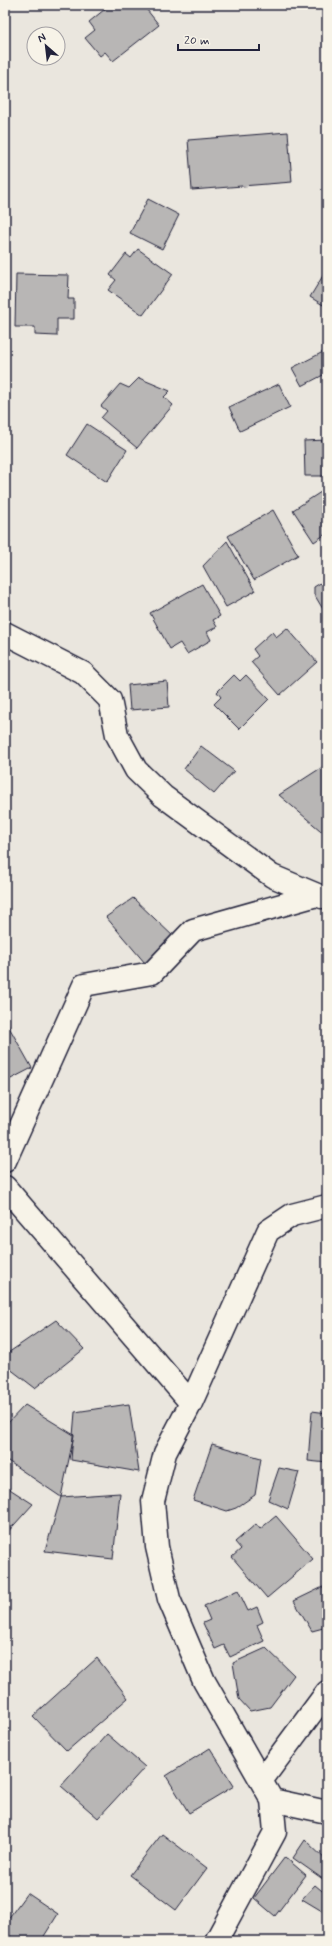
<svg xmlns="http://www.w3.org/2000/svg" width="332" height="1946" viewBox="0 0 332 1946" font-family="Mynerve,sans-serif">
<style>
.building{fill:#b8b6b5;stroke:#22223b}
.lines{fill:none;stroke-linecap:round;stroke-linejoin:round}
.minor-casing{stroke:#22223b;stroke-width:25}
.minor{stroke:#f7f3e8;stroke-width:22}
</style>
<rect width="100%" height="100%" fill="#eae6de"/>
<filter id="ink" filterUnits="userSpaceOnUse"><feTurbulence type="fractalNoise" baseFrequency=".025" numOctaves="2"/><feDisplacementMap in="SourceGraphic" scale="8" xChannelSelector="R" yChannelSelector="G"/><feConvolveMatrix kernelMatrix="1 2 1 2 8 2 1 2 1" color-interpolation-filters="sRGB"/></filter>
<g filter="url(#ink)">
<path class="building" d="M 110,5 L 143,5 L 159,25 L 113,61 L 105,52 L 100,56 L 85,38 L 95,30 L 89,22 Z
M 288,132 L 292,182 L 192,190 L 188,140 Z
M 148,199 L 179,215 L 162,249 L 130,233 Z
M 138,249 L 173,274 L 143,315 L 108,290 L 116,280 L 110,275 L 126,254 L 131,258 Z
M 327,269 L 327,299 L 323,305 L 310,297 Z
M 16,274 L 69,275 L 68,299 L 74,299 L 74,319 L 57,319 L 57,336 L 35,335 L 35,327 L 15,327 Z
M 325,351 L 327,355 L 327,373 L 302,386 L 292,368 Z
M 139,378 L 170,391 L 164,397 L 173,405 L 137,448 L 101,418 L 107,411 L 101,406 L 120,384 L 129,388 Z
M 279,384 L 290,407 L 240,431 L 229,407 Z
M 87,424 L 127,450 L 107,482 L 67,455 Z
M 327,440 L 327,476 L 305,476 L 304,441 Z
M 327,488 L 327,533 L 314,542 L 293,510 Z
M 273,510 L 298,555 L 254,580 L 228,536 Z
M 5,539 L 10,542 L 5,550 Z
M 227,541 L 255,591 L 226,607 L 203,566 Z
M 327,579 L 327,616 L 314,594 L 314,587 Z
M 202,584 L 220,616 L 213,620 L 217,627 L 207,632 L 211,640 L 187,654 L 180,643 L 170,649 L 150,613 Z
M 287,628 L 317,662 L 280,695 L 251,662 L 258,656 L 253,649 L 272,632 L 276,637 Z
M 234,675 L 240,681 L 246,675 L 269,699 L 239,729 L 214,704 L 221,697 L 217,692 Z
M 167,681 L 169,707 L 130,710 L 128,685 Z
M 201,746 L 234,771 L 214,794 L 184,769 Z
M 327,764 L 327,836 L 279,795 Z
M 133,898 L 176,939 L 145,963 L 106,917 Z
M 5,1020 L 32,1068 L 5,1082 Z
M 56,1320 L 84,1349 L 35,1388 L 5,1365 L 5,1355 Z
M 129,1404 L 139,1472 L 71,1460 L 75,1412 Z
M 25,1405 L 74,1435 L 61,1497 L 5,1459 L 5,1426 Z
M 312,1411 L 327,1413 L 327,1463 L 308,1461 Z
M 212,1444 L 261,1458 L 255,1495 L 236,1508 L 227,1511 L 193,1500 Z
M 279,1468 L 299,1472 L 288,1509 L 268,1500 Z
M 5,1486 L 33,1504 L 5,1535 Z
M 120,1493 L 113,1559 L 45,1551 L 61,1497 Z
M 276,1516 L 313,1559 L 267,1598 L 232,1557 L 241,1549 L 235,1542 L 256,1524 L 260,1529 Z
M 327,1585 L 327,1627 L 312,1631 L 294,1601 Z
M 238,1590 L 248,1611 L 257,1607 L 263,1622 L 257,1625 L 264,1641 L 230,1657 L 224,1645 L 215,1649 L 203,1623 L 210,1620 L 204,1606 Z
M 266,1648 L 294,1675 L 270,1707 L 250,1711 L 239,1699 L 233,1663 Z
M 97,1658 L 128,1698 L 67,1751 L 33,1716 Z
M 107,1734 L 145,1767 L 98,1818 L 61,1786 Z
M 210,1748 L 234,1786 L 189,1813 L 166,1776 Z
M 162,1834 L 207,1868 L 176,1910 L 130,1875 Z
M 305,1840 L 327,1861 L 327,1882 L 293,1858 Z
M 285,1857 L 306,1875 L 275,1916 L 254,1898 Z
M 315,1885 L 327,1895 L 327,1914 L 302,1899 Z
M 27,1893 L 58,1914 L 41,1941 L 20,1941 L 5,1934 L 5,1923 Z
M 79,1936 L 85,1941 L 76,1941 Z"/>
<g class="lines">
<defs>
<path id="minor" d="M 5,633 L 83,673 L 110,700 L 117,735 L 136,770 L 163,796 L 272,876 L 322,897
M 5,1161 L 84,985 L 152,973 L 193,930 L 317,895
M 5,1187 L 191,1403
M 261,1781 L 327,1692
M 272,1800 L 327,1812
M 216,1941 L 275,1832 L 272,1800 L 204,1681 L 169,1599 L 157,1547 L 153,1501 L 165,1453 L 191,1403 L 268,1231 L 292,1215 L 327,1206"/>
</defs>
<use href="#minor" class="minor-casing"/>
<use href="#minor" class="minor"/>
</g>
</g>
<rect width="332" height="1946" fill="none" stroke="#f7f3e8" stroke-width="20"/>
<rect x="10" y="10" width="312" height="1926" fill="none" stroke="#22223b" stroke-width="1.5" filter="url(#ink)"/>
<g transform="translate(46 46) rotate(332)"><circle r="19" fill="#f7f3e8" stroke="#a29fa3"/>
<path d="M0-3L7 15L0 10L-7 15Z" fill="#22223b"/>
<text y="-6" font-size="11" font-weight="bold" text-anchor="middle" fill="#22223b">N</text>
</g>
<path d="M178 44v6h81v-6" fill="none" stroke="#22223b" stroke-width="2"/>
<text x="184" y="44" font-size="12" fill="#22223b" stroke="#f7f3e8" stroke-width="3" paint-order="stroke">20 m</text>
</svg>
